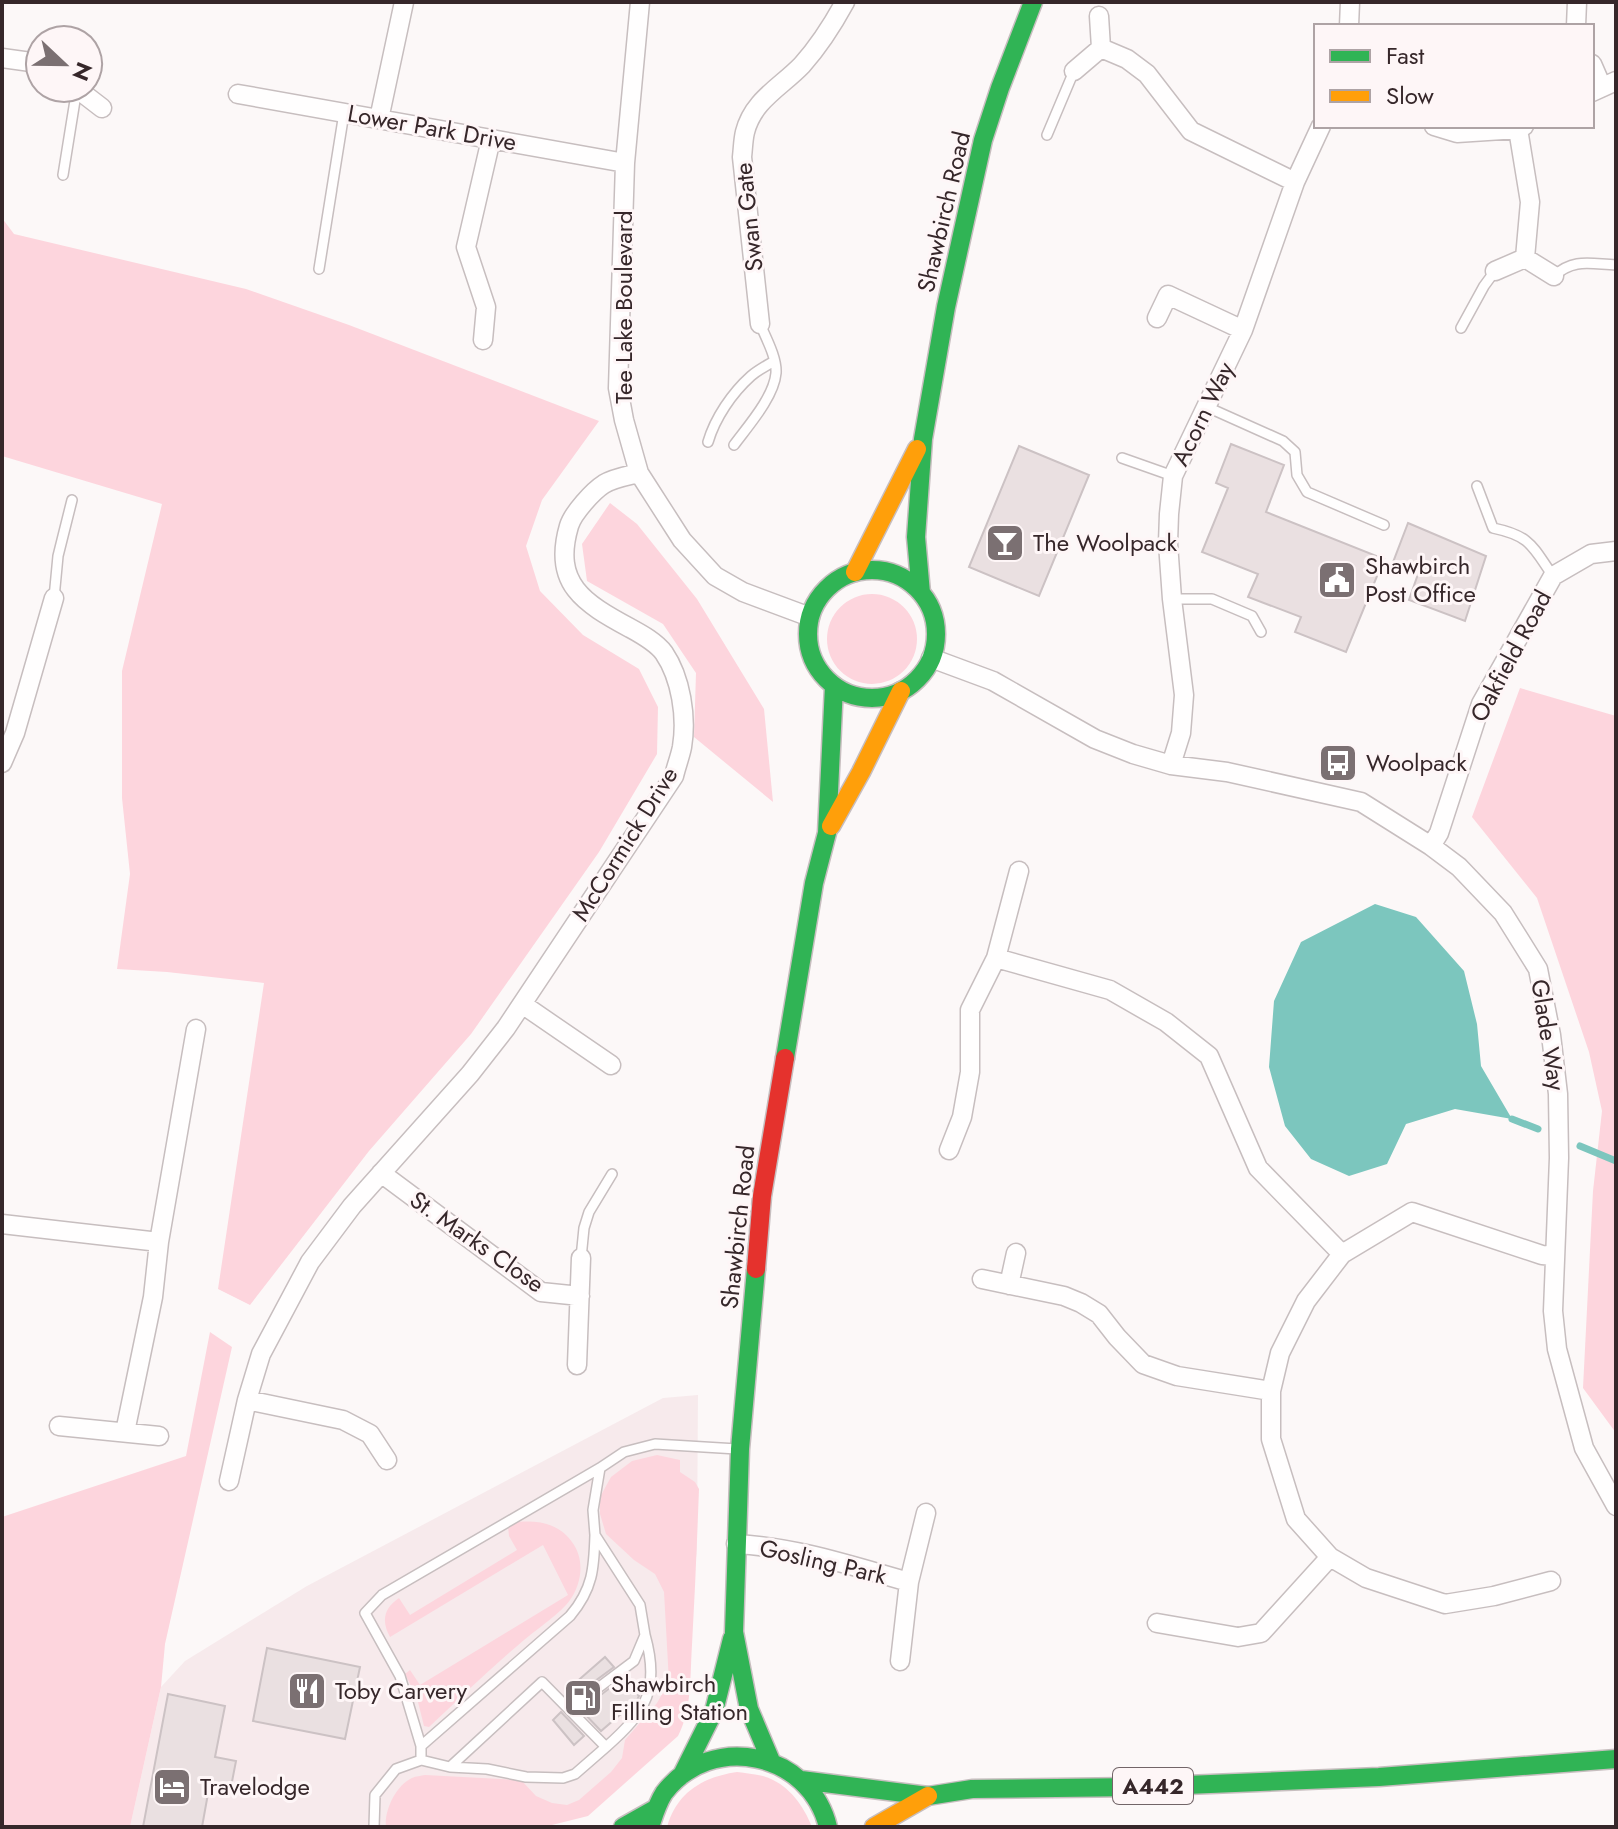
<svg xmlns="http://www.w3.org/2000/svg" width="1618" height="1829" viewBox="0 0 1618 1829" font-family="Jost,sans-serif">
<style>
.built{fill:#f7eaec}
.green{fill:#fdd5dd}
.water{fill:#7cc6be}
.lines{fill:none;stroke-linecap:round;stroke-linejoin:round}
.stream{stroke:#7cc6be;stroke-width:7}
.building{fill:#eae0e1;stroke:#ccc2c4;stroke-width:2}
.lane-casing{stroke:#c7bebf;stroke-width:12}
.street-casing{stroke:#c7bebf;stroke-width:21}
.fast-casing{stroke:#c7bebf;stroke-width:21}
.slow-casing{stroke:#c7bebf;stroke-width:21}
.jam-casing{stroke:#c7bebf;stroke-width:21}
.lane{stroke:#fffefe;stroke-width:9}
.street{stroke:#fffefe;stroke-width:18}
.fast{stroke:#30b455;stroke-width:18}
.slow{stroke:#ff9f0a;stroke-width:18}
.jam{stroke:#e5322d;stroke-width:18}
.labels{text-anchor:middle;stroke-width:6;stroke-linejoin:round;paint-order:stroke}
.shield{fill:#fef6f7;stroke:#726568;stroke-width:2}
.shield-label{font-size:22px;font-weight:bold;fill:#36272a}
.street-label{font-size:24px;fill:#36272a;stroke:#fef6f7}
.poi-label{font-size:24px;fill:#36272a;stroke:#fef6f7;text-anchor:start}
</style>
<rect width="100%" height="100%" fill="#fcf8f8"/>
<path class="built" d="M 698,1395 L 697,1549 L 682,1697 L 586,1814 L 528,1827 L 130,1827 L 161,1687 L 185,1661 L 307,1586 L 663,1398 Z"/>
<path class="green" d="M 2,218 L 14,234 L 246,289 L 349,325 L 599,421 L 542,500 L 526,546 L 540,591 L 583,635 L 639,669 L 658,707 L 657,754 L 599,852 L 471,1034 L 369,1151 L 250,1305 L 218,1289 L 264,983 L 167,972 L 117,969 L 130,874 L 122,798 L 122,671 L 162,504 L 2,456 Z
M 610,503 L 637,524 L 697,599 L 764,709 L 773,802 L 694,737 L 696,673 L 663,624 L 587,581 L 582,544 Z
M827 639a45 45 0 1 1 90 0a45 45 0 1 1-90 0Z
M 1520,688 L 1616,716 L 1616,1433 L 1583,1388 L 1593,1191 L 1602,1111 L 1589,1052 L 1537,898 L 1472,817 Z
M 210,1332 L 232,1347 L 165,1644 L 161,1687 L 130,1827 L 2,1827 L 2,1517 L 186,1456 Z
M 657,1455 L 680,1460 L 680,1472 L 695,1482 L 699,1489 C 697,1541 695,1593 692,1645 C 690,1675 692,1710 678,1736 L 588,1816 L 544,1827 L 386,1827 C 384,1811 396,1785 412,1778 C 416,1776 421,1776 425,1775 L 521,1780 L 536,1796 L 552,1803 L 567,1805 L 579,1800 L 611,1772 L 622,1758 L 625,1740 L 657,1703 L 669,1682 L 664,1592 L 655,1574 L 634,1560 L 606,1534 L 600,1514 L 600,1497 L 611,1477 L 632,1461 Z
M 518,1522 C 540,1520 559,1524 572,1542 C 585,1559 582,1583 570,1600 C 561,1613 537,1629 524,1640 C 491,1668 460,1698 429,1727 L 424,1726 L 417,1698 L 405,1674 L 410,1670 L 420,1685 L 568,1595 L 543,1545 L 390,1637 C 381,1621 384,1608 399,1598 L 410,1615 L 517,1550 L 509,1536 L 508,1527 Z
M 737,1772 C 745,1773 755,1774 763,1776 C 787,1783 803,1804 812,1827 L 667,1827 C 677,1792 703,1777 737,1772 Z"/>
<path class="water" d="M 1375,904 L 1416,917 L 1464,971 L 1477,1024 L 1481,1066 L 1512,1119 L 1455,1109 L 1406,1124 L 1387,1164 L 1349,1176 L 1311,1159 L 1285,1126 L 1269,1067 L 1274,1001 L 1301,942 Z"/>
<g class="lines">
<path class="stream" d="M 1512,1119 L 1538,1129
M 1580,1146 L 1616,1161"/>
</g>
<path class="building" d="M 1231,444 L 1284,465 L 1266,512 L 1384,559 L 1346,652 L 1295,632 L 1301,617 L 1248,597 L 1258,574 L 1202,552 L 1228,488 L 1216,483 Z
M 1019,446 L 1089,475 L 1039,596 L 969,567 Z
M 1408,523 L 1486,556 L 1465,621 L 1409,600 L 1418,574 L 1392,565 Z
M 267,1648 L 360,1667 L 345,1739 L 253,1721 Z
M 605,1657 L 614,1667 L 572,1698 L 566,1691 Z
M 623,1678 L 639,1696 L 637,1700 L 601,1731 L 581,1710 Z
M 168,1694 L 225,1706 L 215,1757 L 236,1761 L 230,1792 L 209,1788 L 202,1827 L 143,1827 Z
M 561,1712 L 584,1736 L 574,1745 L 553,1720 Z"/>
<g class="lines">
<defs>
<path id="lane" d="M 1047,135 L 1074,71
M 63,175 L 77,88
M 319,269 L 344,113
M 1554,276 C 1574,258 1590,264 1616,265
M 1461,328 L 1484,286 L 1495,271
M 1207,407 L 1283,441 L 1295,452 L 1297,475 L 1307,492 L 1384,525
M 708,442 C 715,418 732,393 751,376 C 758,370 766,366 774,361
M 734,445 C 748,426 774,397 776,373 C 777,358 766,338 760,324
M 1122,458 L 1173,476
M 1477,486 L 1493,528 C 1531,536 1532,546 1553,576
M 54,598 L 58,556 L 72,500
M 1172,599 L 1212,599 L 1252,616 L 1261,632
M 581,1258 L 584,1228 L 589,1212 L 612,1174
M 570,1709 L 634,1661 L 645,1635 L 640,1605 L 595,1535 L 593,1510 L 600,1468 L 624,1452 L 655,1444 L 737,1449
M 421,1746 L 570,1616 C 593,1589 594,1568 595,1535
M 606,1747 C 647,1711 660,1688 645,1635
M 421,1760 L 421,1746 L 400,1676 L 365,1613 L 382,1595 L 600,1468
M 374,1827 L 375,1795 L 396,1769 L 421,1760 L 450,1767 L 542,1682 L 606,1747 L 575,1774 L 563,1778 L 526,1777 L 487,1769 L 450,1767"/>
<path id="street" d="M 640,2 L 625,163 L 618,388 L 624,420 L 639,473 L 682,540 L 715,576 L 743,592 L 810,617
M 1349,26 L 1350,2
M 1576,26 L 1577,2
M 1101,48 L 1127,59 L 1147,74 L 1191,131 L 1295,182
M 2,58 L 31,62 L 40,66
M 1592,64 L 1602,87
M 1074,71 L 1101,48 L 1099,16
M 76,88 L 102,108
M 1592,92 L 1616,81
M 238,94 L 625,163
M 379,119 L 404,2
M 1434,126 L 1457,133 L 1518,129 L 1524,126
M 1518,129 L 1530,202 L 1525,258
M 1495,271 L 1525,258 L 1554,276
M 1157,318 L 1168,295 L 1243,330
M 760,324 L 742,157 C 743,149 743,140 745,132 C 753,100 781,87 802,65 C 819,46 833,24 845,2
M 483,340 L 486,307 L 466,247 L 491,139
M 931,658 L 993,681 L 1095,739 L 1133,754 L 1171,765 L 1227,772 L 1361,802 L 1431,846 L 1459,867 L 1503,913 L 1538,969 L 1551,1035 L 1558,1094 L 1559,1158 L 1553,1311 L 1557,1349 L 1584,1448 L 1616,1506
M 2,763 L 15,733 L 54,598
M 1171,765 L 1181,733 L 1184,695 L 1172,599 L 1168,543 L 1169,514 L 1173,476 L 1243,330 L 1295,182 L 1321,126
M 1431,846 L 1439,833 L 1481,704 L 1553,576 L 1591,554 L 1616,551
M 996,958 L 1110,990 L 1166,1022 L 1209,1056 L 1258,1168 L 1342,1254
M 522,1004 L 611,1065
M 949,1150 L 962,1117 L 970,1072 L 970,1010 L 996,958 L 1019,871
M 381,1173 L 541,1292 L 580,1296
M 2,1224 L 159,1242
M 982,1279 L 1064,1296 L 1081,1303 L 1099,1314 L 1117,1337 L 1143,1364 L 1177,1376 L 1271,1391
M 1009,1285 L 1016,1253
M 577,1365 L 581,1258
M 247,1400 L 343,1420 L 370,1434 L 387,1460
M 59,1426 L 159,1436
M 125,1432 L 153,1297 L 159,1242 L 196,1029
M 229,1481 L 247,1400 L 261,1354 L 310,1262 L 352,1206 L 470,1074 L 506,1028 L 674,776 C 676,767 680,757 682,747 C 687,717 681,678 664,653 C 656,642 641,634 630,628 C 584,603 552,584 569,526 C 573,513 593,491 604,484 C 614,478 627,476 639,473
M 736,1544 C 796,1547 852,1566 909,1582
M 1551,1581 L 1494,1596 L 1445,1604 L 1366,1578 L 1330,1557 L 1296,1519 L 1271,1439 L 1271,1391 L 1280,1353 L 1306,1301 L 1342,1254 L 1412,1212 L 1542,1255 L 1554,1256
M 1157,1623 L 1238,1637 L 1261,1633 L 1330,1557
M 900,1661 L 909,1582 L 926,1513"/>
<path id="fast" d="M808 634a64 64 0 1 1 128 0a64 64 0 1 1-128 0Z
M 921,593 L 916,537 L 923,439 L 946,307 L 983,140 L 1000,88 L 1033,2
M 785,1058 L 814,883 L 827,833 L 834,686
M 756,1269 L 740,1449 L 734,1632 L 749,1709 L 771,1761
M 682,1775 L 714,1711 L 732,1639
M 801,1780 L 928,1796 L 972,1789 L 1137,1787 L 1379,1777 L 1616,1759
M 623,1827 L 655,1809
M 650,1827 C 654,1815 657,1804 664,1793 C 711,1731 810,1752 828,1827"/>
<path id="slow" d="M 855,572 L 917,449
M 831,826 L 861,772 L 901,691
M 874,1827 L 928,1796"/>
<path id="jam" d="M 756,1269 L 762,1196 L 785,1058"/>
</defs>
<use href="#lane" class="lane-casing"/>
<use href="#street" class="street-casing"/>
<use href="#fast" class="fast-casing"/>
<use href="#slow" class="slow-casing"/>
<use href="#jam" class="jam-casing"/>
<use href="#lane" class="lane"/>
<use href="#street" class="street"/>
<use href="#fast" class="fast"/>
<use href="#slow" class="slow"/>
<use href="#jam" class="jam"/>
</g>
<defs>
<symbol id="bar-square" viewBox="-11 -11 22 22"><rect x="-9" y="-9" width="18" height="18" rx="4" fill="#7b7072" stroke="#fef6f7"/><path d="M-6-5H6L.8 .8V4.5H3.5V6h-7V4.5H-.8V.8Z" fill="#fff"/></symbol>
<symbol id="civic-square" viewBox="-11 -11 22 22"><rect x="-9" y="-9" width="18" height="18" rx="4" fill="#7b7072" stroke="#fef6f7"/><path d="M-.6-6.5H3V-4.5H.6V-3L4-1V1h2V6H-6V1h2V-1L-.6-3ZM-1.2 2.5V6h2.4V2.5Z" fill="#fff"/></symbol>
<symbol id="bus-square" viewBox="-11 -11 22 22"><rect x="-9" y="-9" width="18" height="18" rx="4" fill="#7b7072" stroke="#fef6f7"/><path d="M-5-6H5V4H4V6H2V4H-2V6H-4V4H-5ZM-3.5-4V0h7V-4ZM-3.5 1.2v1.5H-2V1.2ZM2 1.2v1.5H3.5V1.2Z" fill="#fff"/></symbol>
<symbol id="restaurant-square" viewBox="-11 -11 22 22"><rect x="-9" y="-9" width="18" height="18" rx="4" fill="#7b7072" stroke="#fef6f7"/><path d="M-5-6h1v4h1v-4h1v4h1v-4h1v5L-1.5 .5V6h-2V.5L-5-1ZM5-6V6H3V1.5H1.5Q1.5-4 5-6Z" fill="#fff"/></symbol>
<symbol id="fuel-square" viewBox="-11 -11 22 22"><rect x="-9" y="-9" width="18" height="18" rx="4" fill="#7b7072" stroke="#fef6f7"/><path d="M-5.5-6h7V0h2V4h1.3V-2.5L3-4.5l.8-.8L6-3V5H2.5V1h-1V6h-7ZM-4.2-4.7v3.2H.2V-4.7Z" fill="#fff"/></symbol>
<symbol id="hotel-square" viewBox="-11 -11 22 22"><rect x="-9" y="-9" width="18" height="18" rx="4" fill="#7b7072" stroke="#fef6f7"/><path d="M-6-4.5h1.5V1H6V5H4.5V3h-9V5H-6ZM-4 0a1.8 1.8 0 1 1 3.6 0ZM.5 0V-2.5h3Q6-2.5 6 0Z" fill="#fff"/></symbol>
</defs>
<g fill-rule="evenodd">
<use href="#bar-square" x="983" y="521" width="44" height="44"/>
<use href="#civic-square" x="1315" y="558" width="44" height="44"/>
<use href="#bus-square" x="1316" y="741" width="44" height="44"/>
<use href="#restaurant-square" x="285" y="1669" width="44" height="44"/>
<use href="#fuel-square" x="561" y="1676" width="44" height="44"/>
<use href="#hotel-square" x="150" y="1765" width="44" height="44"/>
</g>
<g class="labels">
<rect class="shield" x="1113" y="1768" width="80" height="36" rx="6"/>
<g class="shield-label">
<text x="1153" y="1794">A442</text>
</g>
<g class="street-label">
<text transform="translate(432 128) rotate(10)" y="8">Lower Park Drive</text>
<text transform="translate(944 212) rotate(-77)" y="8">Shawbirch Road</text>
<text transform="translate(749 217) rotate(-96)" y="8">Swan Gate</text>
<text transform="translate(624 307) rotate(-90)" y="8">Tee Lake Boulevard</text>
<text transform="translate(1203 414) rotate(-64)" y="8">Acorn Way</text>
<text transform="translate(1511 656) rotate(-62)" y="8">Oakfield Road</text>
<text transform="translate(625 844) rotate(-58)" y="8">McCormick Drive</text>
<text transform="translate(1548 1035) rotate(81)" y="8">Glade Way</text>
<text transform="translate(738 1227) rotate(-84)" y="8">Shawbirch Road</text>
<text transform="translate(477 1242) rotate(35)" y="8">St. Marks Close</text>
<text transform="translate(823 1562) rotate(13)" y="8">Gosling Park</text>
</g>
<g class="poi-label">
<text x="1033" y="551">The Woolpack</text>
<text x="1365" y="574">Shawbirch<tspan x="1365" dy="28">Post Office</tspan></text>
<text x="1366" y="771">Woolpack</text>
<text x="611" y="1692">Shawbirch<tspan x="611" dy="28">Filling Station</tspan></text>
<text x="335" y="1699">Toby Carvery</text>
<text x="200" y="1795">Travelodge</text>
</g>
</g>
<rect width="1618" height="1829" fill="none" stroke="#36272a" stroke-width="8"/>
<rect x="1314" y="24" width="280" height="104" fill="#fef6f7" stroke="#aea3a5" stroke-width="2"/>
<rect x="1330" y="50" width="40" height="12" fill="#30b455" stroke="#aea3a5" stroke-width="2"/>
<text x="1386" y="64" font-size="24" fill="#36272a">Fast</text>
<rect x="1330" y="90" width="40" height="12" fill="#ff9f0a" stroke="#aea3a5" stroke-width="2"/>
<text x="1386" y="104" font-size="24" fill="#36272a">Slow</text>
<g transform="translate(64 64) rotate(112)"><circle r="38" fill="#fef6f7" stroke="#aea3a5" stroke-width="2"/>
<path d="M0-6L14 30L0 20L-14 30Z" fill="#7b7072"/>
<text y="-12" font-size="22" font-weight="bold" text-anchor="middle" fill="#36272a">N</text>
</g>
</svg>
